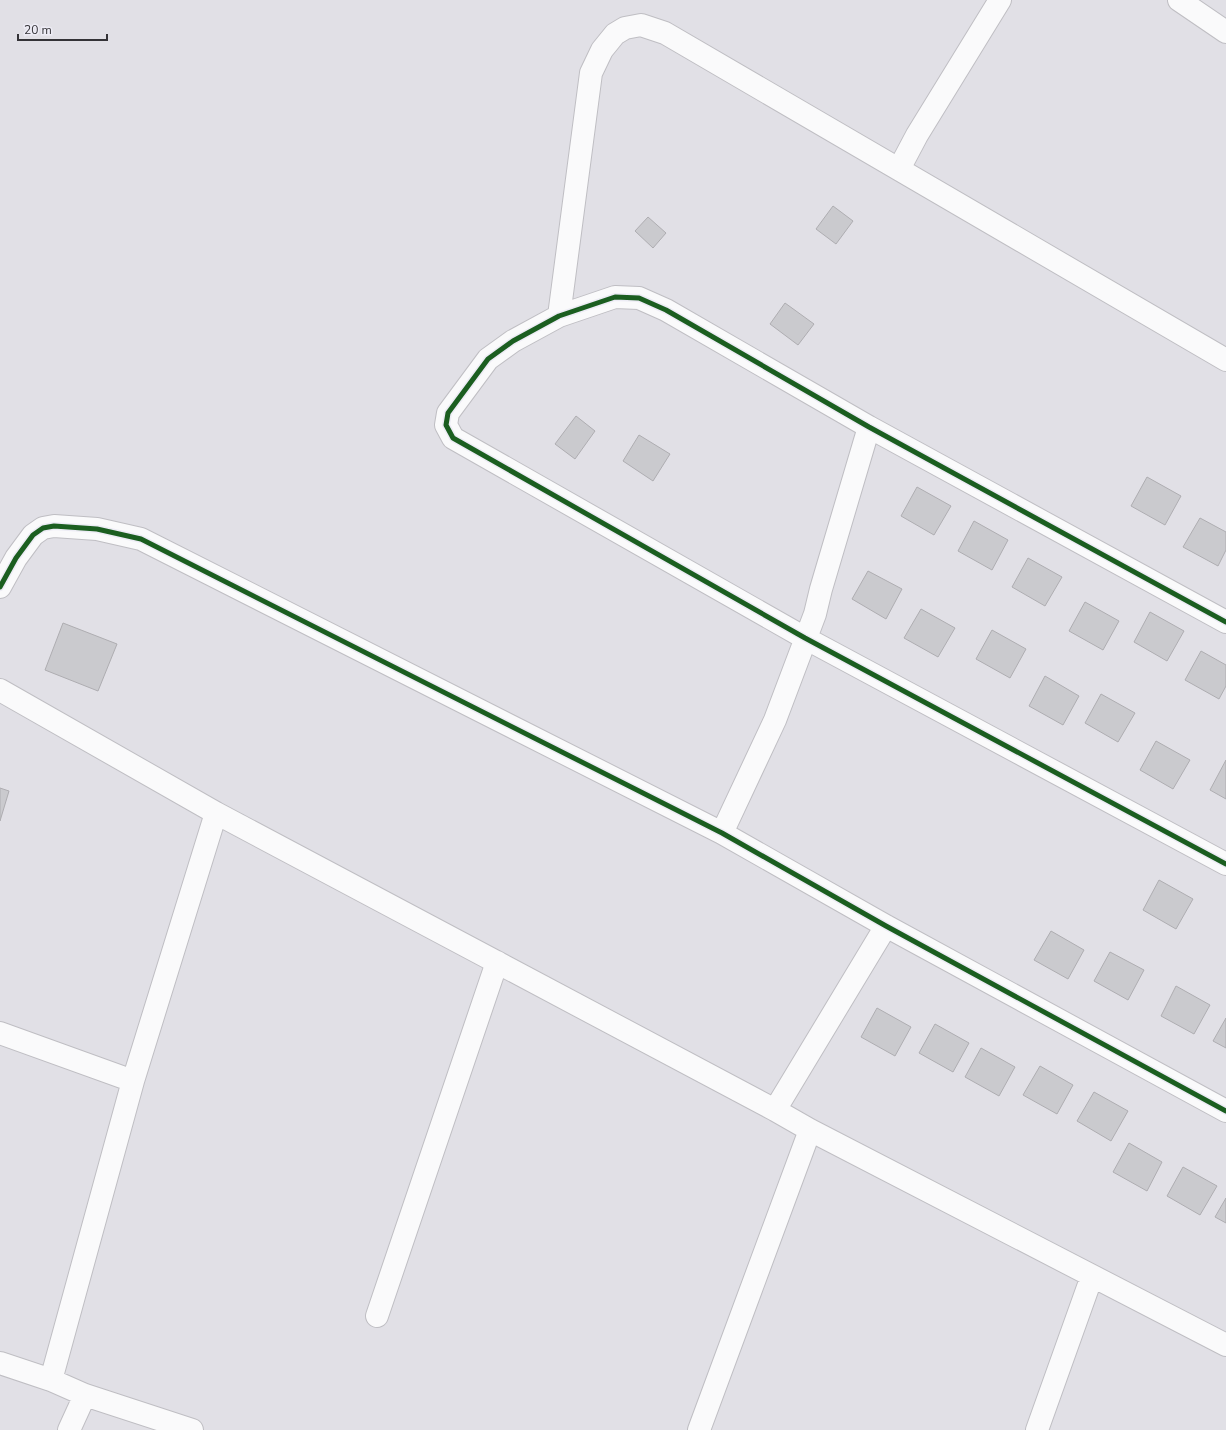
<svg xmlns="http://www.w3.org/2000/svg" width="1226" height="1430" viewBox="0 0 1226 1430" font-family="'Nunito Sans',sans-serif">
<style>
.building{fill:#cacace;stroke:#aeadb1}
.lines{fill:none;stroke-linecap:round;stroke-linejoin:round}
.minor-casing{stroke:#bfbec3;stroke-width:24}
.minor{stroke:#fafafb;stroke-width:22}
.cycleway-casing{stroke:#edecf5;stroke-width:8}
.cycleway{stroke:#1b5e20;stroke-width:5}
</style>
<rect width="100%" height="100%" fill="#e1e0e6"/>
<path class="building" d="M 833,206 L 853,221 L 836,244 L 816,229 Z
M 648,217 L 666,233 L 653,248 L 635,231 Z
M 785,303 L 814,324 L 798,345 L 770,324 Z
M 576,416 L 595,431 L 575,459 L 555,444 Z
M 639,435 L 670,454 L 653,481 L 623,461 Z
M 1147,477 L 1181,496 L 1165,525 L 1131,506 Z
M 917,487 L 951,506 L 934,535 L 901,516 Z
M 1200,518 L 1226,532 L 1226,550 L 1218,566 L 1183,547 Z
M 974,521 L 1008,540 L 992,570 L 958,551 Z
M 1028,558 L 1062,577 L 1045,606 L 1012,587 Z
M 868,571 L 902,589 L 886,619 L 852,599 Z
M 1085,602 L 1119,621 L 1103,650 L 1069,631 Z
M 921,609 L 955,628 L 938,657 L 904,638 Z
M 1150,612 L 1184,631 L 1167,661 L 1134,642 Z
M 63,623 L 117,644 L 98,691 L 45,670 Z
M 992,630 L 1026,649 L 1010,678 L 976,659 Z
M 1201,651 L 1226,665 L 1226,686 L 1219,699 L 1185,680 Z
M 1045,676 L 1079,696 L 1063,725 L 1029,706 Z
M 1101,694 L 1135,713 L 1118,742 L 1085,723 Z
M 1156,741 L 1190,760 L 1173,789 L 1140,770 Z
M 1226,760 L 1226,799 L 1210,790 Z
M 0,788 L 9,791 L 0,821 Z
M 1159,880 L 1193,899 L 1176,929 L 1143,910 Z
M 1051,931 L 1084,950 L 1068,979 L 1034,960 Z
M 1110,952 L 1144,970 L 1128,1000 L 1094,981 Z
M 1176,986 L 1210,1005 L 1194,1034 L 1161,1016 Z
M 877,1008 L 911,1027 L 895,1056 L 861,1037 Z
M 1226,1018 L 1226,1048 L 1213,1041 Z
M 935,1024 L 969,1043 L 953,1072 L 919,1053 Z
M 981,1048 L 1015,1067 L 999,1096 L 965,1077 Z
M 1040,1066 L 1073,1085 L 1057,1114 L 1023,1095 Z
M 1094,1092 L 1128,1111 L 1111,1141 L 1077,1121 Z
M 1129,1143 L 1162,1162 L 1147,1191 L 1113,1172 Z
M 1183,1167 L 1217,1186 L 1200,1215 L 1167,1196 Z
M 1226,1198 L 1226,1223 L 1215,1217 Z"/>
<g class="lines">
<defs>
<path id="minor" d="M 1179,0 L 1226,32
M 899,169 L 917,135 L 1000,0
M 559,316 L 591,73 L 602,50 L 615,34 L 625,28 L 641,25 L 665,33 L 1226,360
M 0,587 L 16,558 L 33,535 L 43,528 L 54,526 L 97,529 L 141,539 L 722,833 L 886,926 L 1226,1111
M 1226,622 L 869,427 L 666,310 L 639,298 L 615,297 L 559,316 L 513,341 L 488,359 L 448,413 L 446,425 L 453,438 L 805,638 L 1226,864
M 0,690 L 216,813 L 775,1110 L 810,1130 L 1226,1345
M 722,833 L 775,720 L 815,614 L 821,589 L 869,427
M 0,1033 L 133,1081
M 775,1110 L 886,926
M 377,1316 L 497,962
M 0,1363 L 51,1380 L 85,1395 L 192,1430
M 51,1380 L 133,1081 L 216,813
M 69,1430 L 85,1395
M 699,1430 L 810,1130
M 1037,1430 L 1092,1276"/>
</defs>
<use href="#minor" class="minor-casing"/>
<use href="#minor" class="minor"/>
<defs>
<path id="cycleway" d="M 0,587 L 16,558 L 33,535 L 43,528 L 54,526 L 97,529 L 141,539 L 722,833 L 886,926 L 1226,1111
M 1226,622 L 869,427 L 666,310 L 639,298 L 615,297 L 559,316 L 513,341 L 488,359 L 448,413 L 446,425 L 453,438 L 805,638 L 1226,864"/>
</defs>
<use href="#cycleway" class="cycleway-casing"/>
<use href="#cycleway" class="cycleway"/>
</g>
<path d="M18 34v6h89v-6" fill="none" stroke="#343337" stroke-width="2"/>
<text x="24" y="34" font-size="12" fill="#343337" stroke="#edecf5" stroke-width="3" paint-order="stroke">20 m</text>
</svg>
